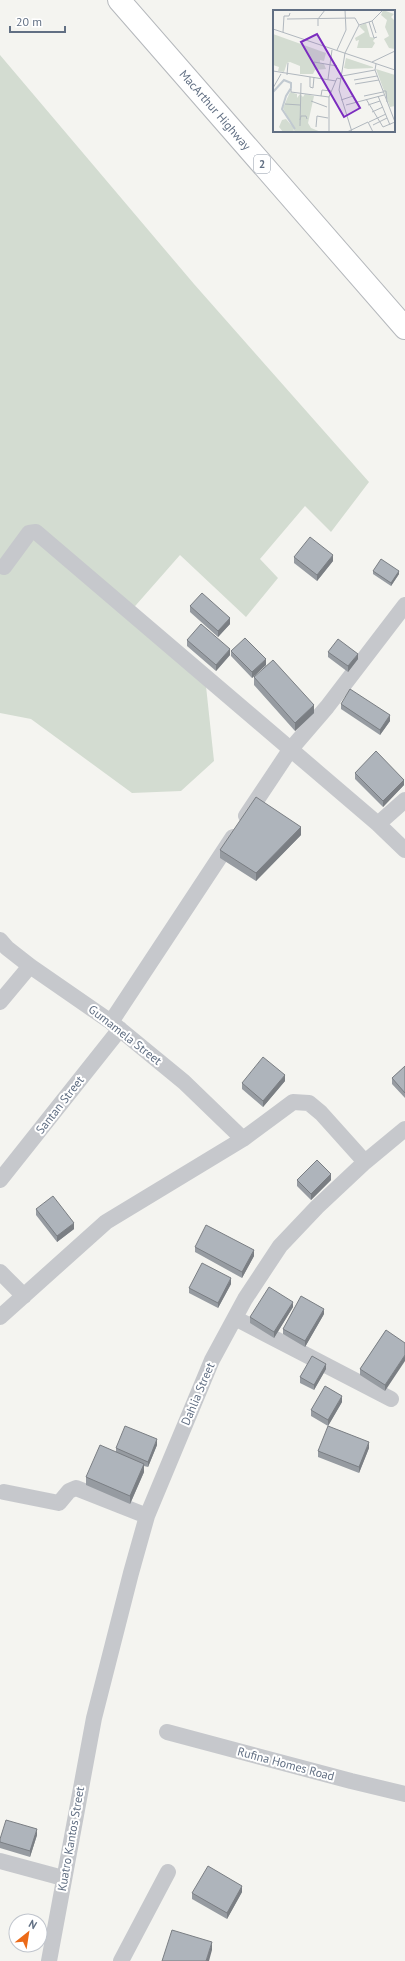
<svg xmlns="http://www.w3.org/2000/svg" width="405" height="1961" viewBox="0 0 405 1961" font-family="'PT Sans',sans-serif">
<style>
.green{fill:#d3dcd1}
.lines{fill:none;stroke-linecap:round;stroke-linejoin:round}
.trunk-casing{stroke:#b5b8bc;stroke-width:24}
.minor{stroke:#c6c8cc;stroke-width:16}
.trunk{stroke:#fff;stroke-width:22}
.wall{fill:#969ba1}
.shaded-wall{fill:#7a7e83}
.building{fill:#aeb4bb;stroke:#7a7e83}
.labels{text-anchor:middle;stroke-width:4;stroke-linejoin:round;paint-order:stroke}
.shield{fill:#fff;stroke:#909aa8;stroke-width:1}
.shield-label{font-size:11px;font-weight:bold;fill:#616f83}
.street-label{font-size:12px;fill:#616f83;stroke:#fff}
.inset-river{fill:none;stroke:#c1c9d0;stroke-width:2}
.inset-road{fill:none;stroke:#b0b7be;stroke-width:1}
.view{fill:#7b2cbf;fill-opacity:0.15;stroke:#7b2cbf;stroke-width:2}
.inset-edge{fill:none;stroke:#616f83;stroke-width:2}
</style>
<rect width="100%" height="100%" fill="#f4f4f0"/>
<path class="green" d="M 0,55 L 194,284 L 369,482 L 331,532 L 305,506 L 260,559 L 278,578 L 246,617 L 180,555 L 129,613 L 206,686 L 214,761 L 181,791 L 132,793 L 31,719 L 0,713 Z"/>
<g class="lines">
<defs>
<path id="trunk" d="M 119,0 L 405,328"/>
</defs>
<use href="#trunk" class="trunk-casing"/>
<path class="minor" d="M 4,567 L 29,533 L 36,532 L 316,771 L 378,824 L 405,850
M 246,816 L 290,750 L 327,707 L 405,605
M 378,824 L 405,800
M 0,940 L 7,948 L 30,966 L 111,1022 L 184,1082 L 243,1139
M 0,1002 L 30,966
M 111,1022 L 233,837
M 0,1180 L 120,1029
M 0,1272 L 24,1296
M 0,1317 L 106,1222 L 243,1139 L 293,1102 L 309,1103 L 321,1113 L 365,1162
M 235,1318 L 391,1399
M 4,1492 L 59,1503 L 69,1491 L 76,1488 L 147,1516
M 167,1732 L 351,1781 L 405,1794
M 0,1861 L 63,1878
M 49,1961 L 94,1718 L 131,1573 L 147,1516 L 212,1360 L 245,1299 L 280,1246 L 317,1207 L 365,1162 L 405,1129
M 121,1961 L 168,1872"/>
<use href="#trunk" class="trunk"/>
</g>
<path class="wall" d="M 294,557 L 333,561 L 317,581 L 294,563 Z
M 373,571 L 399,574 L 391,586 L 373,574 Z
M 190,606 L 230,624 L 218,637 L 190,612 Z
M 187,640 L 230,655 L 216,671 L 187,646 Z
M 231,651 L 266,665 L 252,678 L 231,656 Z
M 328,652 L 358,659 L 348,672 L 328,657 Z
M 254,677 L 314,713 L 295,731 L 254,685 Z
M 341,704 L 390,721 L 380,735 L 341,709 Z
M 355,773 L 404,785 L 383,807 L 355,779 Z
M 301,835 L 256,881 L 220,858 L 220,850 Z
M 405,1066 L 405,1098 L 392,1084 L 392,1078 Z
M 285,1081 L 263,1107 L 242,1089 L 242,1083 Z
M 297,1180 L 331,1180 L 311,1200 L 297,1186 Z
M 36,1209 L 74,1229 L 57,1242 L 36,1215 Z
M 195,1247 L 254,1256 L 242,1278 L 195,1252 Z
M 231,1284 L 218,1308 L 189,1293 L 189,1288 Z
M 293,1307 L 274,1338 L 250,1323 L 250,1317 Z
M 324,1314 L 305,1347 L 283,1334 L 283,1329 Z
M 386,1330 L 385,1391 L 360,1375 L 360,1369 Z
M 326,1369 L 314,1390 L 300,1383 L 300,1377 Z
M 342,1402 L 328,1426 L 311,1416 L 311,1410 Z
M 157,1445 L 148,1467 L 144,1466 L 144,1472 L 130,1504 L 86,1485 L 86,1477 L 116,1452 L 116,1448 Z
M 369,1448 L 359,1473 L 318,1457 L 318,1451 Z
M 37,1835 L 30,1857 L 0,1848 L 0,1839 Z
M 242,1892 L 227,1919 L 192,1899 L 192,1893 Z"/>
<path class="shaded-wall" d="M 333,555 L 333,561 L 317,581 L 317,575 Z
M 399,571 L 399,574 L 391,586 L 391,583 Z
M 230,618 L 230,624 L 218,637 L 218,631 Z
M 230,649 L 230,655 L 216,671 L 216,665 Z
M 358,654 L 358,659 L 348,672 L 348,666 Z
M 266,659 L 266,665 L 252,678 L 252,672 Z
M 314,705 L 314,713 L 295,731 L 295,723 Z
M 390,715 L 390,721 L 380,735 L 380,730 Z
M 404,780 L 404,785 L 383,807 L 383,801 Z
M 301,827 L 301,835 L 256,881 L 256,873 Z
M 285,1075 L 285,1081 L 263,1107 L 263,1101 Z
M 331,1174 L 331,1180 L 311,1200 L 311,1194 Z
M 74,1223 L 74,1229 L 57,1242 L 57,1236 Z
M 254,1250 L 254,1256 L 242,1278 L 242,1272 Z
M 231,1278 L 231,1284 L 218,1308 L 218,1303 Z
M 293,1302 L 293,1307 L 274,1338 L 274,1332 Z
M 324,1309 L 324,1314 L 305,1347 L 305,1341 Z
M 405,1355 L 405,1361 L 385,1391 L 385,1385 Z
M 326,1364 L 326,1369 L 314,1390 L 314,1385 Z
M 342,1396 L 342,1402 L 328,1426 L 328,1420 Z
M 157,1439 L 157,1445 L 148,1467 L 148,1462 Z
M 369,1442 L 369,1448 L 359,1473 L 359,1467 Z
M 144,1464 L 144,1472 L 130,1504 L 130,1496 Z
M 37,1829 L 37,1835 L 30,1857 L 30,1851 Z
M 242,1886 L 242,1892 L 227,1919 L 227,1913 Z
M 212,1942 L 212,1950 L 209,1961 L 206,1961 Z"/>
<path class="building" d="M 310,537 L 333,555 L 317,575 L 294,557 Z
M 381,559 L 399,571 L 391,583 L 373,571 Z
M 202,593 L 230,618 L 218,631 L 190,606 Z
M 201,624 L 230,649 L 216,665 L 187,640 Z
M 245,638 L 266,659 L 252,672 L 231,651 Z
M 338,639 L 358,654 L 348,666 L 328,652 Z
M 273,660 L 314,705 L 295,723 L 254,677 Z
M 350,689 L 390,715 L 380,730 L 341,704 Z
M 376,751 L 404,780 L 383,801 L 355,773 Z
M 256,797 L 301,827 L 256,873 L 220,850 Z
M 263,1057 L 285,1075 L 263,1101 L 242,1083 Z
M 405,1066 L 405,1093 L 392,1078 Z
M 317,1160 L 331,1174 L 311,1194 L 297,1180 Z
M 53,1196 L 74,1223 L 57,1236 L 36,1209 Z
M 206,1225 L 254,1250 L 242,1272 L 195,1247 Z
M 202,1263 L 231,1278 L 218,1303 L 189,1288 Z
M 269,1287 L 293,1302 L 274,1332 L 250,1317 Z
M 301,1296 L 324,1309 L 305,1341 L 283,1329 Z
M 386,1330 L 405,1343 L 405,1355 L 385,1385 L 360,1369 Z
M 312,1356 L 326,1364 L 314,1385 L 300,1377 Z
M 325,1386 L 342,1396 L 328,1420 L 311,1410 Z
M 125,1426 L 157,1439 L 148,1462 L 116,1448 Z
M 328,1426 L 369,1442 L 359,1467 L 318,1451 Z
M 100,1445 L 144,1464 L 130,1496 L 86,1477 Z
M 6,1820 L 37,1829 L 30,1851 L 0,1842 L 0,1839 Z
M 208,1866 L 242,1886 L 227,1913 L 192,1893 Z
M 172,1930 L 212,1942 L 206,1961 L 162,1961 Z"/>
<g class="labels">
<rect class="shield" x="254" y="155" width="16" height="18" rx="3"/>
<g class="shield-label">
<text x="262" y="168">2</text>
</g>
<g class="street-label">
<text transform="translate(215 110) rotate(49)" y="4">MacArthur Highway</text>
<text transform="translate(125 1035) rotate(38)" y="4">Gumamela Street</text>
<text transform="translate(60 1105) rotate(-52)" y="4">Santan Street</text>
<text transform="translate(198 1394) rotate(-67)" y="4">Dahlia Street</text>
<text transform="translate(286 1764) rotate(15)" y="4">Rufina Homes Road</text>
<text transform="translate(71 1839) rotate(-80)" y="4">Kuatro Kantos Street</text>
</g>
</g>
<g transform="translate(273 10)">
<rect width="122" height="122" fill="#f4f4f0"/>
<path d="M 110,0 L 121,4 L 118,7 L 121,10 L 122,39 L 116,38 L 111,29 L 116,26 L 112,17 L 114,10 L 108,5 ZM 93,13 L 97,27 L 102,28 L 100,31 L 102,33 L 99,38 L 84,38 L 86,30 L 83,31 L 82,28 L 92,22 L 86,16 ZM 0,24 L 53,43 L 51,51 L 47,50 L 47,53 L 51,54 L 53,59 L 42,60 L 40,64 L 27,64 L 27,56 L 17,52 L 14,53 L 11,62 L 5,61 L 6,57 L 0,55 ZM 73,48 L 100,57 L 100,58 L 75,59 L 71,58 ZM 103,59 L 122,65 L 122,96 L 117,97 ZM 17,82 L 24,84 L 24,88 L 27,84 L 30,87 L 32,84 L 41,86 L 35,113 L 38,118 L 48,122 L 22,122 L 10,98 ZM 13,109 L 20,117 L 21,122 L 10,122 L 6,117 L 9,110 Z" fill="#d3dcd1"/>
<path class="inset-river" d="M 0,82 L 11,70 L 18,73 L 18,78 L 13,86 L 9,99 L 22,119"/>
<path class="inset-road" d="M 14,9 L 82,8 L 86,15M 99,11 L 103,23M 96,12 L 101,28 L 104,27M 45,16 L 45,9 L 52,0M 0,19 L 122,60M 10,22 L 11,6 L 16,6 L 17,3M 64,40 L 73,20 L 72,0M 99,52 L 122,41M 41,54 L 41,52 L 64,56M 103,54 L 102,60 L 122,112M 0,61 L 63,71M 14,65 L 15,53M 69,66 L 102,60M 37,67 L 37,77 L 40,78 L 41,67M 55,69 L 59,40M 81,70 L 104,66M 82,74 L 106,70M 0,78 L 8,64M 18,79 L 18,82 L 56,87M 110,81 L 113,81 L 114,92M 48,86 L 49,80 L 58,81M 91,86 L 110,82M 105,86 L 117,115M 93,89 L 110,117 L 122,112M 68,90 L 80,86M 38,91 L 54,97M 12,94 L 27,95M 73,95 L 111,85M 95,95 L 107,91M 99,102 L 110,97M 27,110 L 28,106 L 33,106 L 34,109M 96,112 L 113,104M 100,115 L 114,108M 27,116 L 28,73M 43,117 L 44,106 L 55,108M 56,122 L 56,87 L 64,68 L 68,69M 74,122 L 95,112 L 100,122M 79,122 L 66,80 L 72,43 L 86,15 L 99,11 L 110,0"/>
<path class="view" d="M 44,24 L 87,98 L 71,107 L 28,32 Z"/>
<rect width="122" height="122" class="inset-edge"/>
</g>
<g transform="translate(28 1933) rotate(30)"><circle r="19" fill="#ffffff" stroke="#c0c5cd"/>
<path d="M0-3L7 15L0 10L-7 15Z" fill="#ec6a18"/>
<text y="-6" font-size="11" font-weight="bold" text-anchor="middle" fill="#616f83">N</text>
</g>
<path d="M10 26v6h55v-6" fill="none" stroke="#616f83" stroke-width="2"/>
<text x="16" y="26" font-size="12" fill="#616f83" stroke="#ffffff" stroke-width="3" paint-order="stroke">20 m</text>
</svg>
